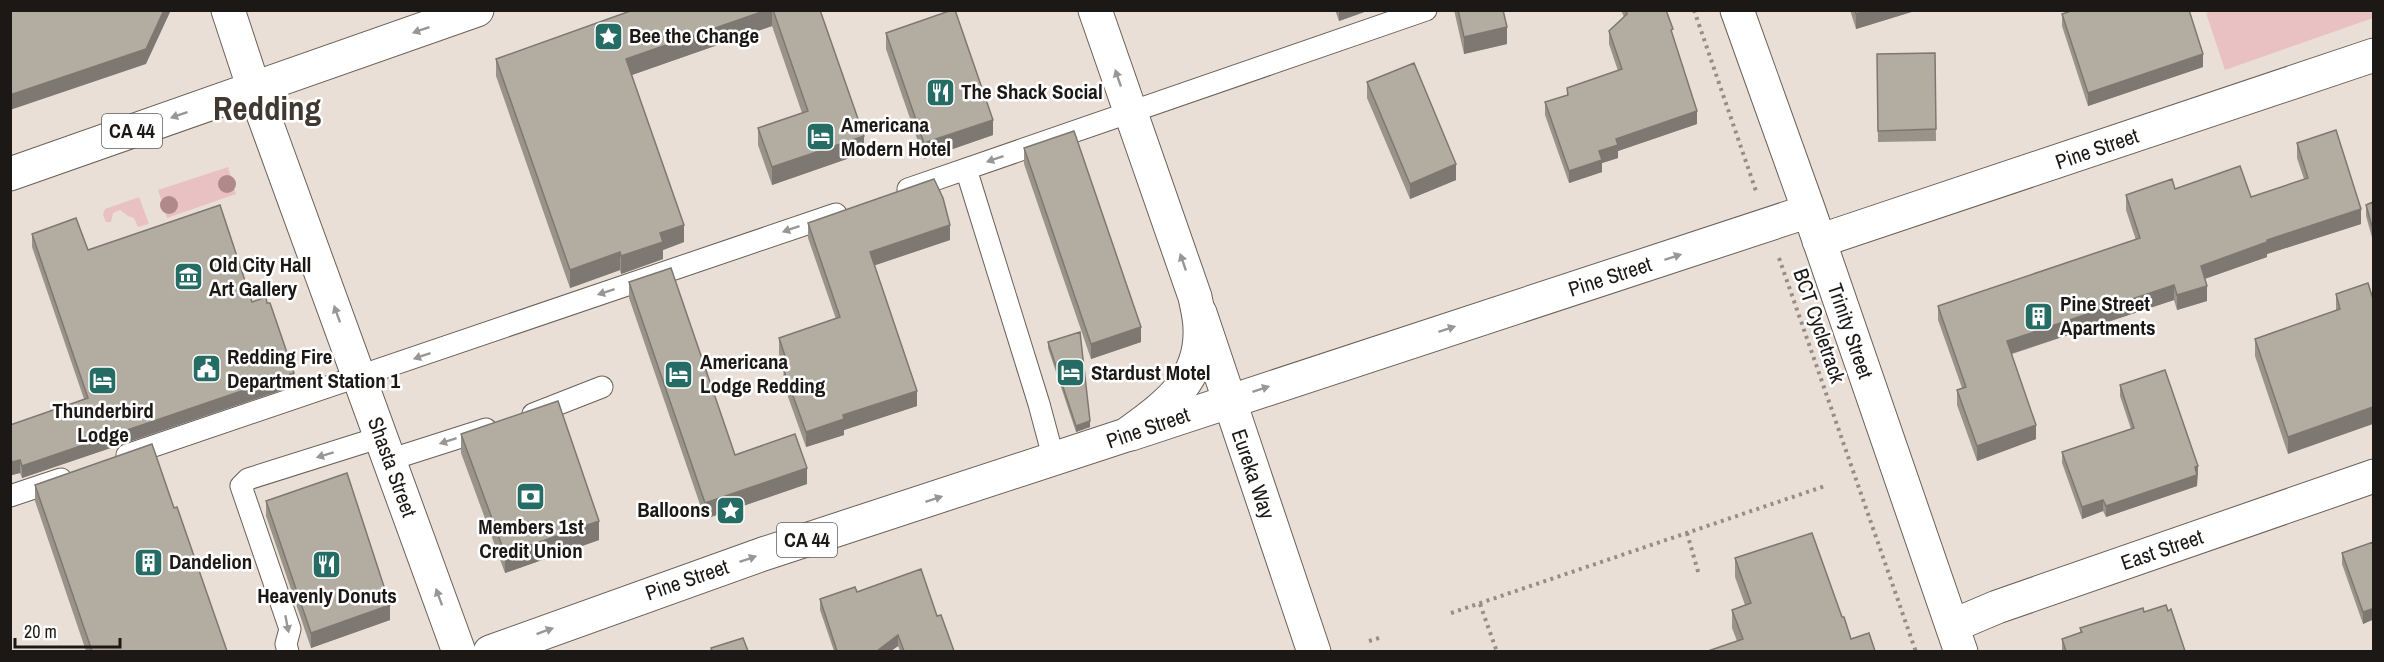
<svg xmlns="http://www.w3.org/2000/svg" width="2384" height="662" viewBox="0 0 2384 662" font-family="'Archivo Narrow',sans-serif">
<style>
.green{fill:#eac1c3}
.lines{fill:none;stroke-linecap:round;stroke-linejoin:round}
.lane-casing{stroke:#696058;stroke-width:23}
.street-casing{stroke:#696058;stroke-width:35}
.secondary-casing{stroke:#696058;stroke-width:35}
.primary-casing{stroke:#696058;stroke-width:35}
.highway-casing{stroke:#696058;stroke-width:35}
.path{stroke:#958d86;stroke-width:4;stroke-dasharray:3 4.5;stroke-linecap:butt}
.lane{stroke:#fff;stroke-width:21}
.street{stroke:#fff;stroke-width:33}
.secondary{stroke:#fff;stroke-width:33}
.primary{stroke:#fff;stroke-width:33}
.highway{stroke:#fff;stroke-width:33}
.tree{fill:#af8a89}
.wall{fill:#99948a}
.shaded-wall{fill:#7d7871}
.building{fill:#b2aca1;stroke:#7d7871;stroke-width:1.5}
.oneway{fill:#999796}
.labels{text-anchor:middle;stroke-width:5;stroke-linejoin:round;paint-order:stroke}
.shield{fill:#fff;stroke:#605d5b;stroke-width:1.5}
.shield-label{font-size:20px;font-weight:bold;fill:#1c1815}
.poi-label{font-size:21px;font-weight:bold;fill:#1c1815;stroke:#fff;text-anchor:start}
.street-label{font-size:21px;fill:#1c1815;stroke:#fff}
.town-label{font-size:33px;font-weight:bold;fill:#413931;stroke:#fff}
</style>
<rect width="100%" height="100%" fill="#eadfd6"/>
<path class="green" d="M 2214,10 L 2373,10 L 2373,18 L 2225,70 L 2206,13 Z
M 228,167 L 236,194 L 167,218 L 158,190 Z
M 139,197 L 149,224 L 138,227 L 134,218 L 128,216 L 120,210 L 113,213 L 111,222 L 106,222 L 103,215 L 105,209 Z"/>
<g class="lines">
<defs>
<path id="lane" d="M 966,169 L 1039,404 L 1054,460
M 908,189 L 1426,10
M 533,414 L 602,387
M 127,455 L 836,214
M 389,460 L 486,429
M 10,496 L 61,479
M 288,652 L 286,644 L 290,629 L 241,486 L 248,479 L 381,437"/>
<path id="street" d="M 1737,10 L 1809,211 L 1961,652
M 1819,241 L 2374,55
M 1131,434 L 1809,211
M 1952,626 L 1997,607 L 2374,476"/>
<path id="secondary" d="M 228,10 L 254,89
M 1200,313 L 1314,652"/>
<path id="primary" d="M 254,89 L 459,652"/>
<path id="highway" d="M 10,174 L 477,10
M 490,652 L 763,554 L 1126,435 C 1164,407 1202,382 1200,329 C 1200,318 1197,307 1195,297 L 1095,10"/>
</defs>
<use href="#lane" class="lane-casing"/>
<use href="#street" class="street-casing"/>
<use href="#secondary" class="secondary-casing"/>
<use href="#primary" class="primary-casing"/>
<use href="#highway" class="highway-casing"/>
<path class="path" d="M 1694,10 L 1757,194
M 1779,258 L 1916,652
M 1687,533 L 1699,575
M 1480,604 L 1497,652
M 1451,613 L 1825,486
M 1369,641 L 1379,638"/>
<use href="#lane" class="lane"/>
<use href="#street" class="street"/>
<use href="#secondary" class="secondary"/>
<use href="#primary" class="primary"/>
<use href="#highway" class="highway"/>
</g>
<g class="tree">
<circle cx="227" cy="184" r="9"/>
<circle cx="169" cy="205" r="9"/>
</g>
<path class="wall" d="M 633,10 L 820,10 L 864,153 L 772,185 L 758,145 L 758,128 L 802,113 L 772,26 L 632,75 L 684,242 L 663,250 L 663,259 L 621,274 L 620,270 L 570,288 L 496,76 L 496,59 Z
M 1335,10 L 1370,10 L 1339,21 Z
M 1454,10 L 1503,10 L 1507,44 L 1464,54 Z
M 1621,10 L 1666,10 L 1697,124 L 1618,151 L 1618,158 L 1602,163 L 1602,172 L 1569,183 L 1545,115 L 1545,102 L 1567,95 L 1567,88 L 1618,71 L 1609,44 L 1609,31 L 1624,17 Z
M 1850,10 L 1918,10 L 1856,29 Z
M 2062,14 L 2203,67 L 2088,106 L 2062,26 Z
M 886,33 L 993,135 L 924,159 L 886,49 Z
M 1935,53 L 1936,141 L 1878,142 L 1877,54 Z
M 1367,82 L 1456,180 L 1410,199 L 1367,98 Z
M 2297,143 L 2361,224 L 2267,254 L 2267,257 L 2205,279 L 2207,301 L 2177,310 L 2174,300 L 2012,354 L 2036,439 L 1977,461 L 1957,405 L 1957,390 L 1962,388 L 1938,320 L 1938,306 L 2136,240 L 2126,210 L 2126,195 L 2175,189 L 2251,197 L 2304,179 L 2297,158 Z
M 1024,148 L 1141,342 L 1091,359 L 1024,164 Z
M 2373,202 L 2373,241 L 2366,216 L 2366,205 Z
M 808,223 L 950,240 L 874,265 L 917,406 L 844,430 L 844,435 L 806,447 L 783,383 L 784,367 L 779,354 L 779,338 L 836,319 L 808,238 Z
M 32,234 L 88,250 L 252,302 L 294,386 L 22,478 L 20,473 L 12,475 L 10,470 L 10,425 L 84,399 L 32,247 Z
M 629,282 L 735,455 L 807,484 L 705,519 L 629,298 Z
M 2336,294 L 2373,299 L 2288,454 L 2255,356 L 2255,339 L 2336,311 Z
M 1048,342 L 1090,427 L 1076,432 L 1048,348 Z
M 2120,385 L 2198,466 L 2197,486 L 2106,517 L 2103,511 L 2082,519 L 2062,463 L 2062,452 L 2131,429 L 2120,396 Z
M 461,434 L 599,540 L 505,573 L 461,453 Z
M 35,485 L 174,508 L 227,651 L 86,651 L 35,501 Z
M 266,501 L 390,620 L 311,648 L 266,516 Z
M 2373,542 L 2373,624 L 2372,620 L 2363,624 L 2342,564 L 2342,553 Z
M 1735,558 L 1842,617 L 1851,639 L 1737,641 L 1732,628 L 1732,610 L 1745,605 L 1735,577 Z
M 857,592 L 937,616 L 954,651 L 900,651 L 898,646 L 891,651 L 834,651 L 820,610 L 820,599 Z
M 2168,611 L 2185,651 L 2062,651 L 2062,639 L 2080,633 L 2080,628 L 2144,612 Z"/>
<path class="shaded-wall" d="M 164,10 L 171,10 L 146,64 L 10,110 L 10,95 Z
M 767,10 L 772,10 L 772,26 L 626,77 L 626,59 Z
M 1339,10 L 1370,10 L 1339,21 Z
M 1867,10 L 1918,10 L 1856,29 L 1856,14 Z
M 1507,27 L 1507,44 L 1464,54 L 1464,37 Z
M 2203,54 L 2203,67 L 2088,106 L 2088,93 Z
M 1697,111 L 1697,124 L 1618,151 L 1618,158 L 1602,163 L 1602,172 L 1569,183 L 1569,171 L 1599,151 L 1616,139 Z
M 993,120 L 993,135 L 924,159 L 924,143 Z
M 864,136 L 864,153 L 772,185 L 772,167 Z
M 1456,164 L 1456,180 L 1410,199 L 1410,184 Z
M 2361,209 L 2361,224 L 2267,254 L 2267,257 L 2201,280 L 2201,266 L 2267,240 Z
M 684,225 L 684,242 L 663,250 L 663,259 L 621,274 L 621,256 L 660,233 Z
M 950,225 L 950,240 L 870,267 L 870,252 Z
M 620,252 L 620,270 L 570,288 L 570,270 Z
M 2174,285 L 2174,300 L 2007,355 L 2007,341 Z
M 2207,286 L 2207,301 L 2177,310 L 2177,295 Z
M 1141,327 L 1141,342 L 1091,359 L 1091,344 Z
M 294,373 L 294,386 L 22,478 L 22,466 Z
M 917,391 L 917,406 L 844,430 L 844,435 L 806,447 L 806,432 L 843,415 Z
M 2373,407 L 2373,424 L 2288,454 L 2288,437 Z
M 1090,421 L 1090,427 L 1076,432 L 1076,426 Z
M 2036,425 L 2036,439 L 1977,461 L 1977,446 Z
M 20,460 L 20,473 L 12,475 L 12,462 Z
M 2198,466 L 2197,486 L 2106,517 L 2106,506 Z
M 807,468 L 807,484 L 705,519 L 705,503 Z
M 2103,500 L 2103,511 L 2082,519 L 2082,507 Z
M 599,521 L 599,540 L 505,573 L 505,554 Z
M 390,605 L 390,620 L 311,648 L 311,633 Z
M 2372,609 L 2372,620 L 2363,624 L 2363,612 Z
M 898,635 L 898,646 L 891,651 L 877,651 Z"/>
<path class="building" d="M 10,10 L 164,10 L 146,49 L 10,95 Z
M 633,10 L 767,10 L 626,59 L 684,225 L 660,233 L 663,242 L 621,256 L 620,252 L 570,270 L 496,59 Z
M 773,10 L 820,10 L 864,136 L 772,167 L 758,128 L 808,111 Z
M 952,10 L 955,10 L 993,120 L 924,143 L 886,33 Z
M 1458,10 L 1503,10 L 1507,27 L 1464,37 Z
M 1626,10 L 1666,10 L 1673,29 L 1671,30 L 1697,111 L 1616,139 L 1618,145 L 1599,151 L 1602,160 L 1569,171 L 1545,102 L 1568,95 L 1567,88 L 1622,69 L 1609,31 L 1627,14 Z
M 1855,10 L 1867,10 L 1856,14 Z
M 2074,10 L 2189,10 L 2203,54 L 2088,93 L 2062,14 Z
M 1935,53 L 1936,129 L 1878,131 L 1877,54 Z
M 1414,63 L 1456,164 L 1410,184 L 1367,82 Z
M 2336,130 L 2361,209 L 2267,240 L 2267,242 L 2201,266 L 2207,286 L 2177,295 L 2174,285 L 2007,341 L 2036,425 L 1977,446 L 1957,390 L 1966,387 L 1938,306 L 2140,238 L 2126,195 L 2172,179 L 2175,189 L 2240,166 L 2251,197 L 2308,178 L 2297,143 Z
M 1074,131 L 1141,327 L 1091,344 L 1024,148 Z
M 934,179 L 943,198 L 950,225 L 870,252 L 917,391 L 843,415 L 844,419 L 806,432 L 783,368 L 788,365 L 779,338 L 840,317 L 808,223 Z
M 2373,202 L 2373,230 L 2366,205 Z
M 220,205 L 252,302 L 266,297 L 267,303 L 270,303 L 294,373 L 22,466 L 20,460 L 12,462 L 10,457 L 10,425 L 88,398 L 32,234 L 76,218 L 88,250 Z
M 671,268 L 735,455 L 795,434 L 807,468 L 705,503 L 629,282 Z
M 2368,283 L 2373,299 L 2373,407 L 2288,437 L 2255,339 L 2340,309 L 2336,294 Z
M 1080,332 L 1090,421 L 1076,426 L 1048,342 Z
M 2165,370 L 2198,466 L 2195,467 L 2197,475 L 2106,506 L 2103,500 L 2082,507 L 2062,452 L 2134,428 L 2120,385 Z
M 558,401 L 599,521 L 505,554 L 461,434 Z
M 152,444 L 174,508 L 177,507 L 227,651 L 92,651 L 35,485 Z
M 347,473 L 390,605 L 311,633 L 266,501 Z
M 1812,533 L 1842,617 L 1844,617 L 1851,639 L 1869,633 L 1875,651 L 1708,651 L 1743,639 L 1732,610 L 1751,603 L 1735,558 Z
M 2373,542 L 2373,613 L 2372,609 L 2363,612 L 2342,553 Z
M 921,569 L 937,616 L 941,615 L 954,651 L 904,651 L 898,635 L 877,651 L 837,651 L 820,599 L 855,587 L 857,592 Z
M 2166,605 L 2168,611 L 2171,609 L 2185,651 L 2066,651 L 2062,639 L 2082,632 L 2080,628 L 2143,608 L 2144,612 Z
M 743,638 L 748,651 L 712,651 L 711,648 Z"/>
<defs><path id="oneway-solid" d="M-6-.8H1V-3.2L6.5 0L1 3.2V.8H-6Z" transform="scale(1.5)"/></defs>
<g class="oneway">
<use href="#oneway-solid" transform="translate(421 30) rotate(161)"/>
<use href="#oneway-solid" transform="translate(1118 78) rotate(-109)"/>
<use href="#oneway-solid" transform="translate(179 115) rotate(161)"/>
<use href="#oneway-solid" transform="translate(995 159) rotate(161)"/>
<use href="#oneway-solid" transform="translate(791 229) rotate(161)"/>
<use href="#oneway-solid" transform="translate(1673 257) rotate(-18)"/>
<use href="#oneway-solid" transform="translate(1183 262) rotate(-109)"/>
<use href="#oneway-solid" transform="translate(606 292) rotate(162)"/>
<use href="#oneway-solid" transform="translate(337 314) rotate(-110)"/>
<use href="#oneway-solid" transform="translate(1447 329) rotate(-18)"/>
<use href="#oneway-solid" transform="translate(422 356) rotate(161)"/>
<use href="#oneway-solid" transform="translate(1261 389) rotate(-18)"/>
<use href="#oneway-solid" transform="translate(448 441) rotate(162)"/>
<use href="#oneway-solid" transform="translate(325 455) rotate(163)"/>
<use href="#oneway-solid" transform="translate(934 499) rotate(-18)"/>
<use href="#oneway-solid" transform="translate(748 559) rotate(-19)"/>
<use href="#oneway-solid" transform="translate(439 597) rotate(-110)"/>
<use href="#oneway-solid" transform="translate(287 624) rotate(79)"/>
<use href="#oneway-solid" transform="translate(545 631) rotate(-20)"/>
</g>
<defs>
<symbol id="sight-square" viewBox="-11 -11 22 22"><rect x="-9" y="-9" width="18" height="18" rx="4" fill="#246c64" stroke="#fff"/><path d="M0-6L1.8-2.2L6-1.7L2.9 1.2L3.7 5.4L0 3.3L-3.7 5.4L-2.9 1.2L-6-1.7L-1.8-2.2Z" fill="#fff"/></symbol>
<symbol id="restaurant-square" viewBox="-11 -11 22 22"><rect x="-9" y="-9" width="18" height="18" rx="4" fill="#246c64" stroke="#fff"/><path d="M-5-6h1v4h1v-4h1v4h1v-4h1v5L-1.5 .5V6h-2V.5L-5-1ZM5-6V6H3V1.5H1.5Q1.5-4 5-6Z" fill="#fff"/></symbol>
<symbol id="hotel-square" viewBox="-11 -11 22 22"><rect x="-9" y="-9" width="18" height="18" rx="4" fill="#246c64" stroke="#fff"/><path d="M-6-4.5h1.5V1H6V5H4.5V3h-9V5H-6ZM-4 0a1.8 1.8 0 1 1 3.6 0ZM.5 0V-2.5h3Q6-2.5 6 0Z" fill="#fff"/></symbol>
<symbol id="museum-square" viewBox="-11 -11 22 22"><rect x="-9" y="-9" width="18" height="18" rx="4" fill="#246c64" stroke="#fff"/><path d="M0-6L6-3V-2H-6V-3ZM-5-1h2V3h-2ZM-1-1h2V3h-2ZM3-1h2V3H3ZM-6 4H6V6H-6Z" fill="#fff"/></symbol>
<symbol id="building-square" viewBox="-11 -11 22 22"><rect x="-9" y="-9" width="18" height="18" rx="4" fill="#246c64" stroke="#fff"/><path d="M-4-6H4V6H1V3H-1V6H-4ZM-2.5-4.3h1.7v1.8h-1.7ZM.8-4.3h1.7v1.8H.8ZM-2.5-1h1.7V.8h-1.7ZM.8-1h1.7V.8H.8Z" fill="#fff"/></symbol>
<symbol id="civic-square" viewBox="-11 -11 22 22"><rect x="-9" y="-9" width="18" height="18" rx="4" fill="#246c64" stroke="#fff"/><path d="M-.6-6.5H3V-4.5H.6V-3L4-1V1h2V6H-6V1h2V-1L-.6-3ZM-1.2 2.5V6h2.4V2.5Z" fill="#fff"/></symbol>
<symbol id="bank-square" viewBox="-11 -11 22 22"><rect x="-9" y="-9" width="18" height="18" rx="4" fill="#246c64" stroke="#fff"/><path d="M-6-4H6V4H-6ZM0-2.3a2.3 2.3 0 1 0 0 4.6a2.3 2.3 0 1 0 0-4.6Z" fill="#fff"/></symbol>
</defs>
<g fill-rule="evenodd">
<use href="#sight-square" x="592" y="20" width="33" height="33"/>
<use href="#restaurant-square" x="924" y="76" width="33" height="33"/>
<use href="#hotel-square" x="804" y="120" width="33" height="33"/>
<use href="#museum-square" x="172" y="260" width="33" height="33"/>
<use href="#building-square" x="2022" y="300" width="33" height="33"/>
<use href="#civic-square" x="190" y="352" width="33" height="33"/>
<use href="#hotel-square" x="1054" y="356" width="33" height="33"/>
<use href="#hotel-square" x="662" y="358" width="33" height="33"/>
<use href="#hotel-square" x="86" y="364" width="33" height="33"/>
<use href="#bank-square" x="514" y="480" width="33" height="33"/>
<use href="#sight-square" x="714" y="494" width="33" height="33"/>
<use href="#building-square" x="132" y="546" width="33" height="33"/>
<use href="#restaurant-square" x="310" y="548" width="33" height="33"/>
</g>
<g class="labels">
<g class="shield">
<rect x="102" y="114" width="60" height="34" rx="4.5"/>
<rect x="777" y="523" width="60" height="34" rx="4.5"/>
</g>
<g class="shield-label">
<text x="132" y="138">CA 44</text>
<text x="807" y="547">CA 44</text>
</g>
<g class="poi-label">
<text x="629" y="43">Bee the Change</text>
<text x="961" y="99">The Shack Social</text>
<text x="841" y="132">Americana<tspan x="841" dy="24">Modern Hotel</tspan></text>
<text x="209" y="272">Old City Hall<tspan x="209" dy="24">Art Gallery</tspan></text>
<text x="2060" y="311">Pine Street<tspan x="2060" dy="24">Apartments</tspan></text>
<text x="227" y="364">Redding Fire<tspan x="227" dy="24">Department Station 1</tspan></text>
<text x="700" y="369">Americana<tspan x="700" dy="24">Lodge Redding</tspan></text>
<text x="1091" y="380">Stardust Motel</text>
<text x="103" y="418" text-anchor="middle">Thunderbird<tspan x="103" dy="24">Lodge</tspan></text>
<text x="710" y="517" text-anchor="end">Balloons</text>
<text x="531" y="534" text-anchor="middle">Members 1st<tspan x="531" dy="24">Credit Union</tspan></text>
<text x="169" y="569">Dandelion</text>
<text x="327" y="603" text-anchor="middle">Heavenly Donuts</text>
</g>
<g class="street-label">
<text transform="translate(2097 149) rotate(-19)" y="7">Pine Street</text>
<text transform="translate(1610 277) rotate(-18)" y="7">Pine Street</text>
<text transform="translate(1819 326) rotate(71)" y="7">BCT Cycletrack</text>
<text transform="translate(1850 331) rotate(71)" y="7">Trinity Street</text>
<text transform="translate(1148 428) rotate(-19)" y="7">Pine Street</text>
<text transform="translate(392 467) rotate(70)" y="7">Shasta Street</text>
<text transform="translate(1253 474) rotate(71)" y="7">Eureka Way</text>
<text transform="translate(2162 550) rotate(-19)" y="7">East Street</text>
<text transform="translate(687 580) rotate(-19)" y="7">Pine Street</text>
</g>
<g class="town-label">
<text x="267" y="120">Redding</text>
</g>
</g>
<rect width="2384" height="662" fill="none" stroke="#1c1815" stroke-width="24"/>
<path d="M15 638v9h105v-9" fill="none" stroke="#1c1815" stroke-width="3"/>
<text x="24" y="638" font-size="18" fill="#1c1815" stroke="#ffffff" stroke-width="4.5" paint-order="stroke">20 m</text>
</svg>
